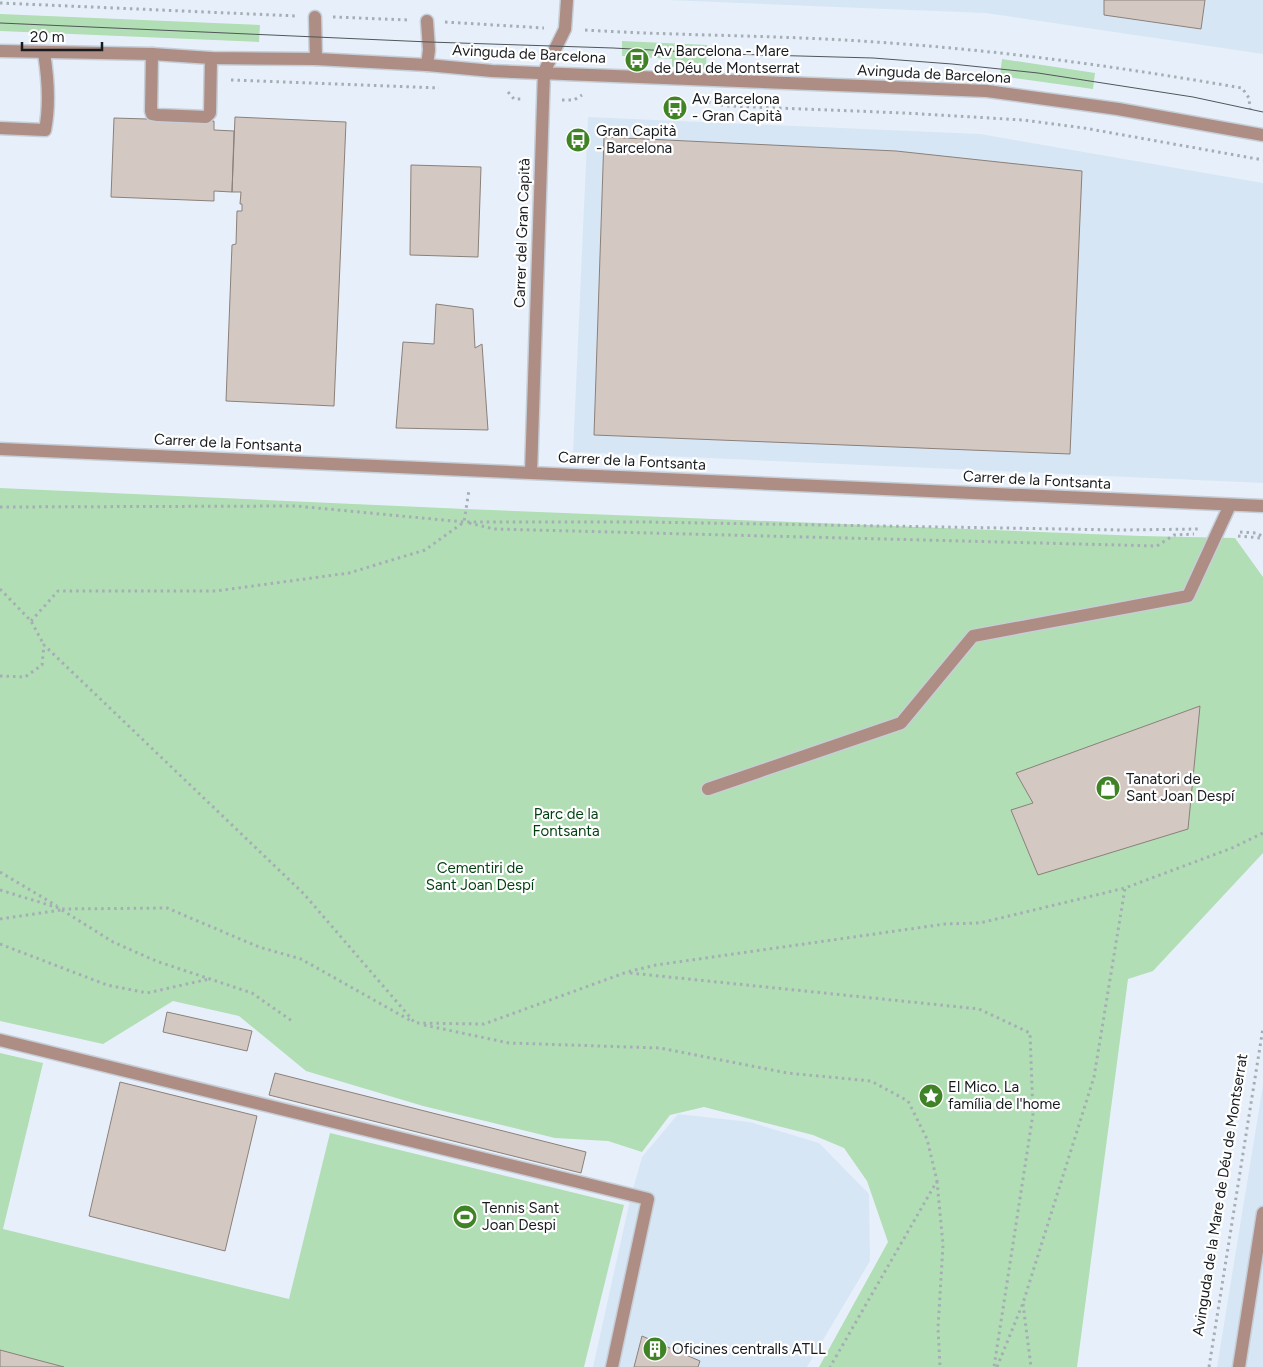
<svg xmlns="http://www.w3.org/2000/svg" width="1263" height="1367" viewBox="0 0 1263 1367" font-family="Figtree,sans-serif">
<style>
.built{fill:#d7e6f5}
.green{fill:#b1deb4}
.building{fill:#d4c8c2;stroke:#8b807a}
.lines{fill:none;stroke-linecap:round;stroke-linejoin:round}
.lane-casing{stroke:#c6ced7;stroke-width:15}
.street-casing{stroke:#c6ced7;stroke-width:15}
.path{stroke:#a6aeb5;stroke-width:3;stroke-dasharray:2.5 4;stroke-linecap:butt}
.lane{stroke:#ad8d84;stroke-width:12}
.street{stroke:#ad8d84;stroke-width:12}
.tram{stroke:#51565a;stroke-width:1}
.labels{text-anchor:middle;stroke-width:4.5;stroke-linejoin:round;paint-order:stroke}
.poi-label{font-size:15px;fill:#181b1e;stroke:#fff;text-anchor:start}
.street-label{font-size:15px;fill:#181b1e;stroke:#fff}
.park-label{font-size:15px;fill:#003f10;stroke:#fff}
</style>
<rect width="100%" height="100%" fill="#e7f0fa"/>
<path class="built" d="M 667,0 L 1263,0 L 1263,54 L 985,13 Z
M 588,117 L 980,134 L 1263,183 L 1263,483 L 573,452 Z
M 1263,1085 L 1263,1367 L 1217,1367 Z
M 678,1114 L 750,1122 L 819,1143 L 869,1194 L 870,1261 L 807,1367 L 593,1367 L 630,1200 L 642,1157 Z"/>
<path class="green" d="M 0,14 L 260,25 L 259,42 L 0,31 Z
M 622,41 L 707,45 L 706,69 L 672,67 L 672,59 L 622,56 Z
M 1002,59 L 1095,73 L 1093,89 L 1000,76 Z
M 0,488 L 465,509 L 1141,536 L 1235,538 L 1263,577 L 1263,853 L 1153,971 L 1128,979 L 1077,1367 L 819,1367 L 888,1242 L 867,1181 L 844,1148 L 813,1135 L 704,1107 L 670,1115 L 642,1152 L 608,1141 L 555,1138 L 423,1106 L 306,1071 L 239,1016 L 173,1001 L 103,1044 L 0,1021 Z
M 0,1053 L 43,1063 L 3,1229 L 289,1299 L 330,1133 L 624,1205 L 584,1367 L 0,1367 Z"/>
<path class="building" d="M 1104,0 L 1205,0 L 1201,29 L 1104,15 Z
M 235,117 L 346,122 L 334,406 L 226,401 L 232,245 L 236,244 L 237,211 L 242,211 L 242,204 L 240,204 L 241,192 L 232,192 Z
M 114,118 L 214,121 L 214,130 L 234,131 L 232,192 L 214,191 L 214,201 L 111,197 Z
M 604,137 L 896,151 L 1082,171 L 1070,454 L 594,435 Z
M 411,165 L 481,167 L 478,257 L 410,255 Z
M 436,304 L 473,309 L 475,348 L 482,344 L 488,430 L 396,428 L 403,342 L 434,344 Z
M 1200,706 L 1188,829 L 1038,875 L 1011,810 L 1033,803 L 1016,773 Z
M 167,1012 L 252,1031 L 247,1051 L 163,1032 Z
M 275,1073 L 586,1152 L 581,1173 L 269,1095 Z
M 120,1082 L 257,1116 L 225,1251 L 89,1216 Z
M 642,1336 L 700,1361 L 698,1367 L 634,1367 Z
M 0,1350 L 64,1367 L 0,1367 Z"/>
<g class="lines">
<defs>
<path id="lane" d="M 315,17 L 316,59
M 427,21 L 429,50 L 427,65
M 152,54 L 151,111 L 152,114 L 158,115 L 206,117 L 210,113 L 211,58
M 0,128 L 45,130 C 50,105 48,78 44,53
M 708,789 L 901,723 L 973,636 L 1188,596 L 1230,505
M 0,1040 L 648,1199 L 612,1367"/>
<path id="street" d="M 0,51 L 152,54 L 211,58 L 316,59 L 427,65 L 492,71 L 987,91 L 1118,109 L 1263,135
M 0,449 L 1263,506
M 531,473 L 544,72 L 565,29 L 567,0
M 1239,1367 L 1263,1213"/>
</defs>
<use href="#lane" class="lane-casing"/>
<use href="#street" class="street-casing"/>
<path class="path" d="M 0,3 L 297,16
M 333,17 L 409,20
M 445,22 L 544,28
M 585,30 C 682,36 779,35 875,42 C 999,50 1120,67 1242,88 L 1249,98 L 1250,109
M 231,80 L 439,88
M 508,92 L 514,99 L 523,99
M 562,100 L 574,100 L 582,95
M 708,102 L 727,106 L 905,113 L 1023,120 L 1084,128 L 1263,160
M 0,507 L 296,506 L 464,522 L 645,522 L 1121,530 L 1199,529
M 469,523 L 494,529 L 1157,546 L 1174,535 L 1194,534
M 1240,532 L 1257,533 L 1263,537
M 1238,536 L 1261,538
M 0,589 L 31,621 L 44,645
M 31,621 L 58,591 L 216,591 L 349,573 L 425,550 L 464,522 L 469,490
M 0,676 L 25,677 L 42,665 L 44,645 L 304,894 L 415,1023 L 484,1024 L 627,972 L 656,965 L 945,924 L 980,923 L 1125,888
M 0,872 L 57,906
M 0,890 L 62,909 L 167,908 L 259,947 L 301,959 L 413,1022
M 62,910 L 113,942 L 156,961 L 252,993 L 292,1021
M 0,919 L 61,910
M 0,944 L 107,985 L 147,993 L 209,979
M 630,973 L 979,1009 L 1030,1033 L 1033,1114 L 994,1367
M 424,1025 L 509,1043 L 660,1048 L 787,1073 L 871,1081 L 908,1101 L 927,1139 L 937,1181 L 830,1367
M 937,1181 L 943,1245 L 938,1328 L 940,1367
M 1023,1304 L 1031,1367
M 997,1367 L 1023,1303 L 1094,1077 L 1125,888 L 1232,848 L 1263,833
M 1209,1367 L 1263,1028"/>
<use href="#lane" class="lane"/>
<use href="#street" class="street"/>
<path class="tram" d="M 0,23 L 429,42 L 613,48 L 727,54 L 873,58 L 952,64 L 1038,73 L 1193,97 L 1263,112"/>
</g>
<defs>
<symbol id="bus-disc" viewBox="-11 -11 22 22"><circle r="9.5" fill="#408326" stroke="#fff"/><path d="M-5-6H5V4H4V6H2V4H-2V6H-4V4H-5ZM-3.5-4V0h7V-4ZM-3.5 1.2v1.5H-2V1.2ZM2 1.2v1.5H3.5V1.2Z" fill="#fff"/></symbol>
<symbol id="shop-disc" viewBox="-11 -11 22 22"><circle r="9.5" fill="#408326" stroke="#fff"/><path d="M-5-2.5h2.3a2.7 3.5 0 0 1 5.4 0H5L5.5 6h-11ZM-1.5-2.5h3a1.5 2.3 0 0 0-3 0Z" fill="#fff"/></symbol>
<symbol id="sight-disc" viewBox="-11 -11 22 22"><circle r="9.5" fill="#408326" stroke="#fff"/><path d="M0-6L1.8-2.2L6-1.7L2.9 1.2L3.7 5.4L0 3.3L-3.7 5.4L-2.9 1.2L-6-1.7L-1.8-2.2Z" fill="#fff"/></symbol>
<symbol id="stadium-disc" viewBox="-11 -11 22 22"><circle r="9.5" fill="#408326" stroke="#fff"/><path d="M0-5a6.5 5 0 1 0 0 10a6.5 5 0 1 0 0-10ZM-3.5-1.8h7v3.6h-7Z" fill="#fff"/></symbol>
<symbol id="building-disc" viewBox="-11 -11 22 22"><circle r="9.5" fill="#408326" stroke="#fff"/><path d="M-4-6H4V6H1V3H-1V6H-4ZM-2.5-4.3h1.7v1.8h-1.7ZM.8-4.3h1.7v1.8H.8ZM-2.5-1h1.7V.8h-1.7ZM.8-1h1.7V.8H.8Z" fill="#fff"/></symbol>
</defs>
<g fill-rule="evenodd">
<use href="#bus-disc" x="623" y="46" width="28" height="28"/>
<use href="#bus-disc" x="661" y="94" width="28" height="28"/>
<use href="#bus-disc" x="564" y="126" width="28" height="28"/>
<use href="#shop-disc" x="1094" y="774" width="28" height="28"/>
<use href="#sight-disc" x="917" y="1082" width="28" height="28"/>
<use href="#stadium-disc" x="451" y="1203" width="28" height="28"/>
<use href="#building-disc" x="641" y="1335" width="28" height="28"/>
</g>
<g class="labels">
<g class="poi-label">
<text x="654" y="56">Av Barcelona - Mare<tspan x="654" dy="17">de Déu de Montserrat</tspan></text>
<text x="692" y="104">Av Barcelona<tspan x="692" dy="17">- Gran Capità</tspan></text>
<text x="596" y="136">Gran Capità<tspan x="596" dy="17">- Barcelona</tspan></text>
<text x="1126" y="784">Tanatori de<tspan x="1126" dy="17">Sant Joan Despí</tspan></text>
<text x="948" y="1092">El Mico. La<tspan x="948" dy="17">família de l'home</tspan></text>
<text x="482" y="1213">Tennis Sant<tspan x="482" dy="17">Joan Despi</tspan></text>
<text x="672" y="1354">Oficines centralls ATLL</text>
</g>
<g class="street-label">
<text transform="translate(529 54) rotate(3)" y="5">Avinguda de Barcelona</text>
<text transform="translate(934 74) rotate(3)" y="5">Avinguda de Barcelona</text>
<text transform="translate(522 233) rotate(-88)" y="5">Carrer del Gran Capità</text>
<text transform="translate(228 443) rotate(3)" y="5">Carrer de la Fontsanta</text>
<text transform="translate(632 461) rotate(3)" y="5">Carrer de la Fontsanta</text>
<text transform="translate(1037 480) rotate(3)" y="5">Carrer de la Fontsanta</text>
<text transform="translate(1220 1195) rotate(-81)" y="5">Avinguda de la Mare de Déu de Montserrat</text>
</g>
<g class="park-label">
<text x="566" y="819">Parc de la<tspan x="566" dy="17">Fontsanta</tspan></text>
<text x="480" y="873">Cementiri de<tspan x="480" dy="17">Sant Joan Despí</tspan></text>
</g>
</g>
<path d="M22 42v8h80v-8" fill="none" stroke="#181b1e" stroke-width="2.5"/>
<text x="30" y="42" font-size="15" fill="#181b1e" stroke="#ffffff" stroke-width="4" paint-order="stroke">20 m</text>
</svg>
